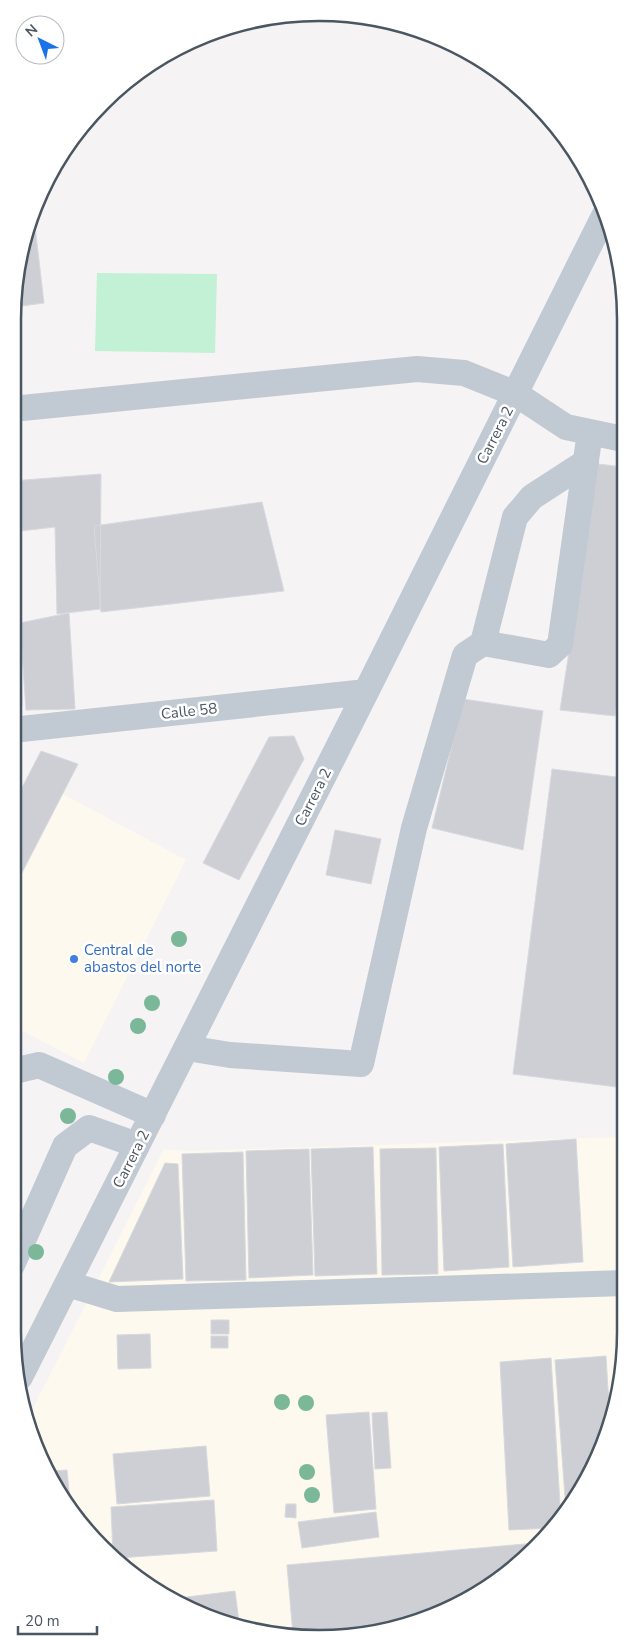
<svg xmlns="http://www.w3.org/2000/svg" width="638" height="1651" viewBox="0 0 638 1651" font-family="'Nunito Sans',sans-serif">
<style>
.commercial{fill:#fdf9ef}
.park{fill:#c3f1d5}
.building{fill:#cdcfd5;stroke:#d7d9de}
.lines{fill:none;stroke-linecap:round;stroke-linejoin:round}
.minor{stroke:#c1cad2;stroke-width:26}
.tree{fill:#7bb799}
.shop-dot{fill:#3f7fe0;stroke:#fff;stroke-width:2}
.labels{text-anchor:middle;stroke-width:5;stroke-linejoin:round;paint-order:stroke}
.street-label{font-size:15px;fill:#4a5661;stroke:#fff}
.shop-label{font-size:15px;fill:#366cbe;stroke:#fff;text-anchor:start}
.rim{fill:none;stroke:#4a5661;stroke-width:2.5}
</style>
<rect width="100%" height="100%" fill="#f5f3f3"/>
<path class="commercial" d="M 63,794 L 186,860 L 84,1063 L 13,1026 L 13,892 Z
M 625,1137 L 625,1332 L 615,1412 L 562,1518 L 489,1587 L 379,1633 L 279,1636 L 166,1598 L 88,1534 L 29,1431 L 27,1420 L 164,1149 L 187,1151 Z"/>
<path class="park" d="M 97,273 L 217,274 L 215,353 L 95,351 Z"/>
<path class="building" d="M 30,226 L 35,226 L 44,303 L 14,307 L 23,239 Z
M 598,464 L 623,467 L 624,649 L 615,716 L 560,710 Z
M 101,474 L 100,609 L 57,614 L 55,527 L 12,532 L 12,481 Z
M 262,502 L 284,591 L 101,612 L 94,526 Z
M 12,533 L 20,614 L 12,614 Z
M 69,613 L 75,709 L 26,710 L 20,623 Z
M 12,614 L 20,614 L 22,706 L 12,706 Z
M 463,699 L 543,711 L 523,850 L 432,828 Z
M 294,736 L 304,759 L 239,880 L 203,863 L 269,737 Z
M 41,751 L 78,764 L 12,892 L 12,807 Z
M 552,769 L 624,778 L 625,1088 L 513,1074 Z
M 335,830 L 381,839 L 371,884 L 326,875 Z
M 576,1139 L 583,1262 L 513,1267 L 506,1144 Z
M 503,1144 L 509,1267 L 444,1271 L 439,1147 Z
M 373,1147 L 377,1274 L 315,1276 L 311,1149 Z
M 436,1148 L 438,1274 L 382,1275 L 380,1149 Z
M 309,1149 L 313,1275 L 249,1278 L 246,1151 Z
M 243,1152 L 246,1280 L 186,1281 L 182,1154 Z
M 165,1163 L 178,1164 L 183,1279 L 109,1282 Z
M 211,1320 L 229,1320 L 229,1334 L 211,1334 Z
M 150,1334 L 151,1368 L 118,1369 L 117,1335 Z
M 211,1336 L 228,1336 L 228,1348 L 211,1348 Z
M 606,1356 L 610,1421 L 566,1511 L 555,1360 Z
M 551,1358 L 561,1520 L 553,1528 L 509,1530 L 500,1362 Z
M 369,1412 L 376,1509 L 334,1513 L 326,1415 Z
M 387,1412 L 391,1468 L 375,1469 L 372,1413 Z
M 206,1446 L 210,1496 L 117,1504 L 113,1454 Z
M 67,1470 L 70,1501 L 52,1471 Z
M 214,1500 L 217,1551 L 118,1558 L 113,1554 L 111,1507 Z
M 286,1504 L 296,1504 L 296,1518 L 285,1517 Z
M 376,1512 L 379,1537 L 302,1548 L 298,1522 Z
M 536,1543 L 489,1587 L 379,1633 L 293,1635 L 287,1565 Z
M 235,1591 L 239,1622 L 171,1599 Z"/>
<g class="lines">
<path class="minor" d="M 12,409 L 417,369 L 464,373 L 516,394 L 566,427 L 623,439
M 483,643 L 515,517 L 532,497 L 586,462
M 12,730 L 366,692
M 187,1048 L 230,1055 L 361,1064 L 414,828 L 465,655 L 483,643 L 549,655 L 560,645 L 590,432
M 12,1074 L 14,1071 L 39,1065 L 153,1115
M 12,1265 L 65,1146 L 89,1128 L 137,1145
M 68,1284 L 117,1299 L 625,1283
M 20,1377 L 366,692 L 604,216"/>
</g>
<g class="tree">
<circle cx="179" cy="939" r="8"/>
<circle cx="152" cy="1003" r="8"/>
<circle cx="138" cy="1026" r="8"/>
<circle cx="116" cy="1077" r="8"/>
<circle cx="68" cy="1116" r="8"/>
<circle cx="36" cy="1252" r="8"/>
<circle cx="282" cy="1402" r="8"/>
<circle cx="306" cy="1403" r="8"/>
<circle cx="307" cy="1472" r="8"/>
<circle cx="312" cy="1495" r="8"/>
</g>
<circle class="shop-dot" cx="74" cy="959" r="5"/>
<g class="labels">
<g class="street-label">
<text transform="translate(495 435) rotate(-63)" y="5">Carrera 2</text>
<text transform="translate(189 711) rotate(-6)" y="5">Calle 58</text>
<text transform="translate(313 797) rotate(-63)" y="5">Carrera 2</text>
<text transform="translate(131 1159) rotate(-63)" y="5">Carrera 2</text>
</g>
<g class="shop-label">
<text x="84" y="955">Central de<tspan x="84" dy="17">abastos del norte</tspan></text>
</g>
</g>
<path d="M0 0H638V1651H0ZM319 21H319A298 298 0 0 1 617 319V1332A298 298 0 0 1 319 1630H319A298 298 0 0 1 21 1332V319A298 298 0 0 1 319 21Z" fill="#fff" fill-rule="evenodd"/>
<path class="rim" d="M319 21H319A298 298 0 0 1 617 319V1332A298 298 0 0 1 319 1630H319A298 298 0 0 1 21 1332V319A298 298 0 0 1 319 21Z"/>
<g transform="translate(40 40) rotate(318)"><circle r="24" fill="#ffffff" stroke="#b7bbc0"/>
<path d="M0-4L9 19L0 12L-9 19Z" fill="#1a73e8"/>
<text y="-8" font-size="14" font-weight="bold" text-anchor="middle" fill="#4a5661">N</text>
</g>
<path d="M18 1626v8h79v-8" fill="none" stroke="#4a5661" stroke-width="2.5"/>
<text x="25" y="1626" font-size="15" fill="#4a5661" stroke="#ffffff" stroke-width="4" paint-order="stroke">20 m</text>
</svg>
